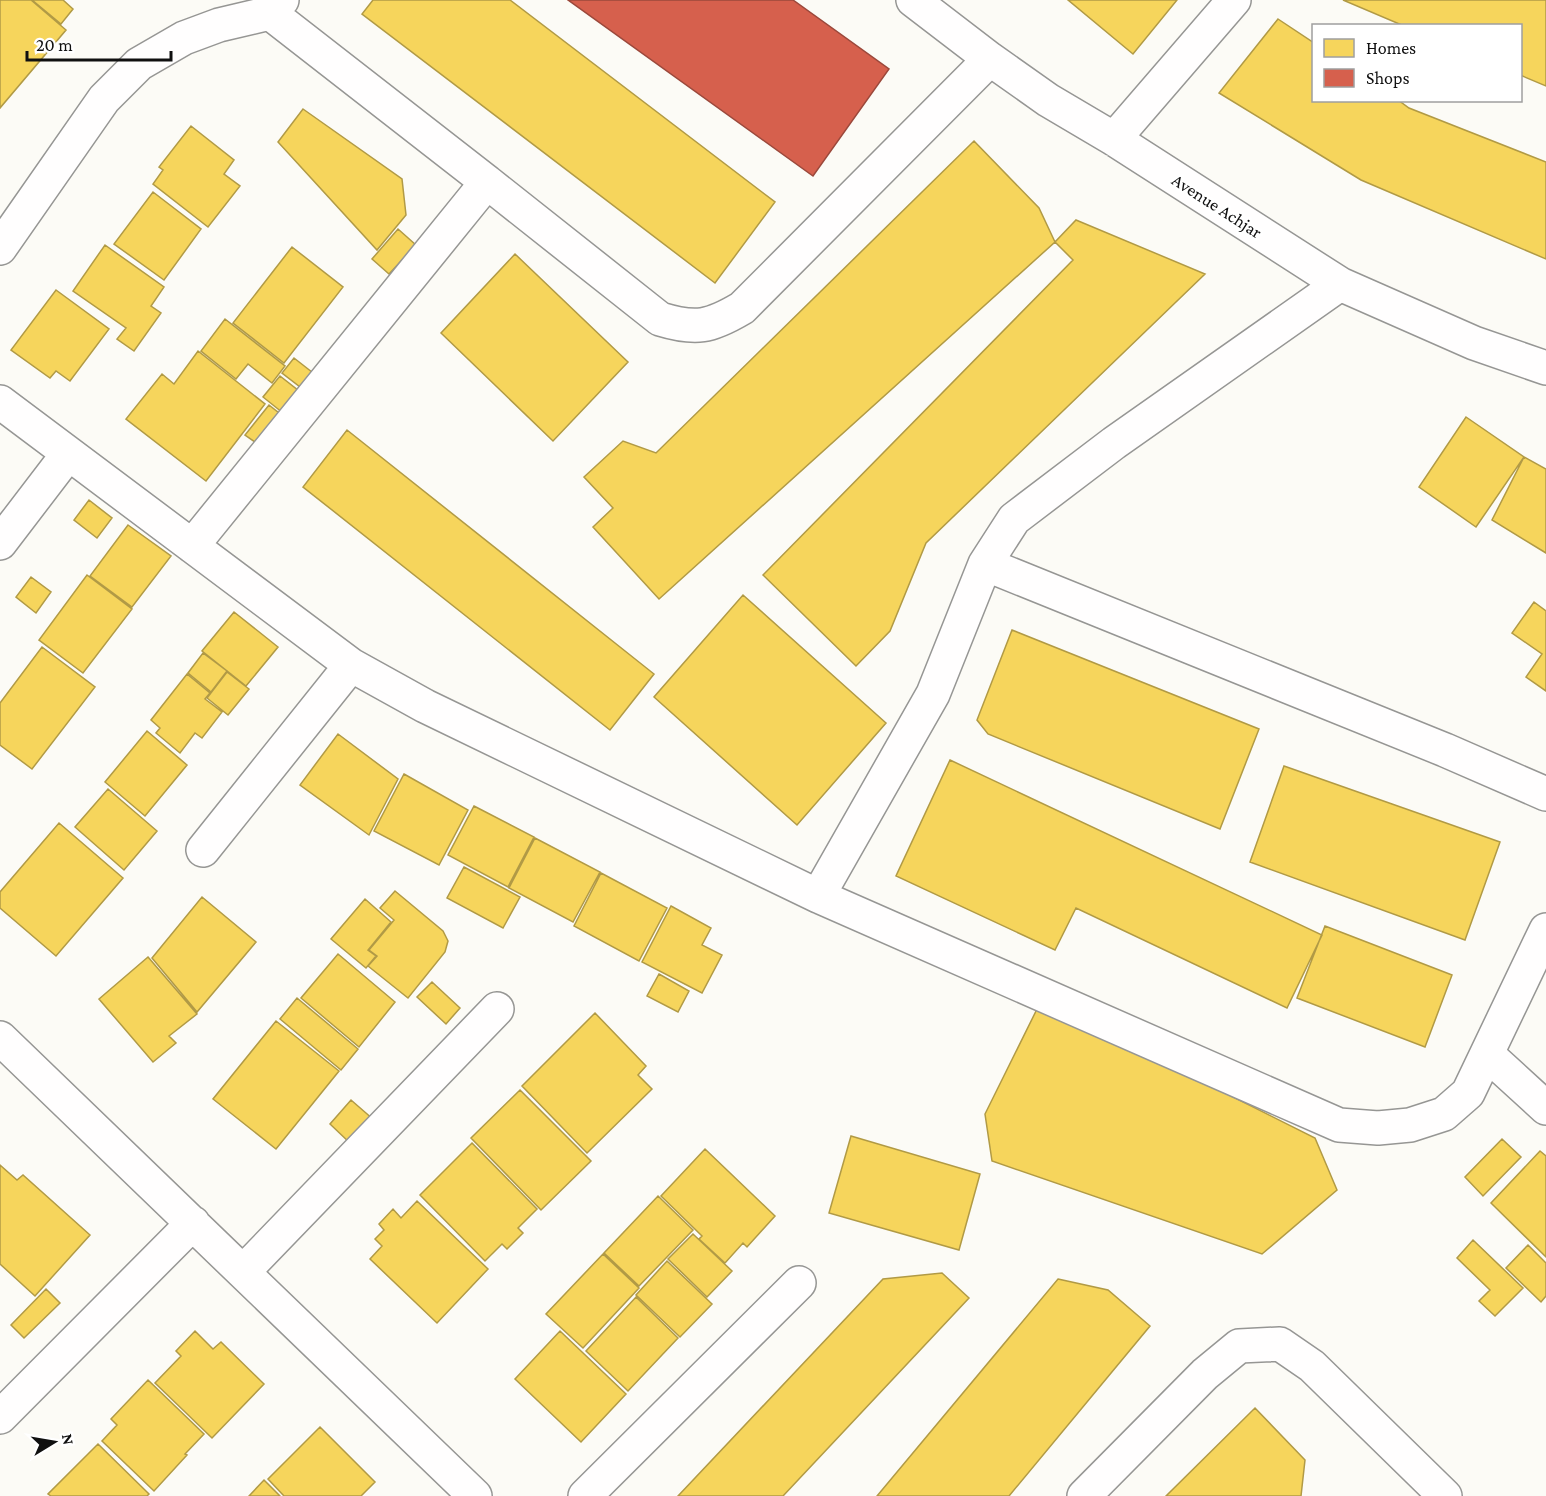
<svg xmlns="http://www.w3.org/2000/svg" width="1546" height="1496" viewBox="0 0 1546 1496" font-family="'Crimson Pro',serif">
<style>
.homes{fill:#f6d55c;stroke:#b19a45;stroke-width:1.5}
.shops{fill:#d6604d;stroke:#9b483b;stroke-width:1.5}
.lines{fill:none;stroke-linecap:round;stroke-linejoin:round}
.street-casing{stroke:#969694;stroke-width:36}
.street{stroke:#fffefe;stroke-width:33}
.labels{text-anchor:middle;stroke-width:6;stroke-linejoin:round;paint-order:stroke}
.street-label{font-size:18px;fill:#101010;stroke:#fff}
</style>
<rect width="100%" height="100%" fill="#fcfbf6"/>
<path class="homes" d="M 0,0 L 31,0 L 66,30 L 0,108 Z
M 32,0 L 63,0 L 73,9 L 61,24 Z
M 373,0 L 510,0 L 775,202 L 715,283 L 362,14 Z
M 1068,0 L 1177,0 L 1133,54 Z
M 1343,0 L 1546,0 L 1546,86 L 1520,75 L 1520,26 L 1404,26 Z
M 1278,19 L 1314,43 L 1314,100 L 1398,100 L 1409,108 L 1546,162 L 1546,259 L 1361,180 L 1219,93 Z
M 303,109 L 402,179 L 406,215 L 377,250 L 278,142 Z
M 191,126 L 234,160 L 224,174 L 240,186 L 208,227 L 153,184 L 163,170 L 159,167 Z
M 974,141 L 1039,208 L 1055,242 L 659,599 L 593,527 L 613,508 L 584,477 L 623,441 L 656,453 Z
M 153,192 L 201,229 L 164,280 L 114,244 Z
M 1076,220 L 1205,274 L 926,543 L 890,631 L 856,666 L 763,575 L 1073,260 L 1055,242 Z
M 398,229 L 416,245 L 389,274 L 372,259 Z
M 105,245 L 164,287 L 151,306 L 161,313 L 134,351 L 117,339 L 126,328 L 73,291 Z
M 292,247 L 343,287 L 284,363 L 233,323 Z
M 515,254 L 628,362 L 553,441 L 441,333 Z
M 56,290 L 109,329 L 70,381 L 56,371 L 50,378 L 11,350 Z
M 225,319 L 285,366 L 272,383 L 248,364 L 236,379 L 201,351 Z
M 198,351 L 265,404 L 206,481 L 126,419 L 162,374 L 174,384 Z
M 294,358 L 317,376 L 304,390 L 282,373 Z
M 280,376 L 299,391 L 283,413 L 263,397 Z
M 269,405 L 284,417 L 262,447 L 245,435 Z
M 1466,417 L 1524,457 L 1476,527 L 1419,487 Z
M 347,430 L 654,674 L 610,730 L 303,487 Z
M 1524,457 L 1546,469 L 1546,553 L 1492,520 Z
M 89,500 L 112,518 L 97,538 L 74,520 Z
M 128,525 L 171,556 L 132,607 L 90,576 Z
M 87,575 L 132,609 L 83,673 L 39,640 Z
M 31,577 L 51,592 L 36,613 L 16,597 Z
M 743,595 L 886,723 L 797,825 L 654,697 Z
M 1534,602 L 1546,611 L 1546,691 L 1526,677 L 1542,654 L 1512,633 Z
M 234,612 L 278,647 L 246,686 L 202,651 Z
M 1012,630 L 1259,729 L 1220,829 L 988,734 L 977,720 Z
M 42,647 L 95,687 L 32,769 L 0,745 L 0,703 Z
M 203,653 L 227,671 L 211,692 L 188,673 Z
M 227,672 L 249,689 L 228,715 L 207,698 Z
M 187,674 L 210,693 L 205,699 L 222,712 L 202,738 L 195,733 L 180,753 L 156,733 L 160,728 L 151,720 Z
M 147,731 L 187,765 L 145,816 L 105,782 Z
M 338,734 L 398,779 L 369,835 L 300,785 Z
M 950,760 L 1322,935 L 1287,1008 L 1076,908 L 1055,950 L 896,876 Z
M 1284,766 L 1500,842 L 1465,940 L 1250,862 Z
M 404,774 L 468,810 L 439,865 L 374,831 Z
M 108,789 L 157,831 L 124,870 L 75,827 Z
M 474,806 L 534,837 L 508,887 L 448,855 Z
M 59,823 L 123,878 L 56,956 L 0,908 L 0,892 Z
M 535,838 L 600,872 L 573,922 L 509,888 Z
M 464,867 L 520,897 L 503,928 L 447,898 Z
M 601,873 L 667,908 L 639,961 L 574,926 Z
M 395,891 L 443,931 L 448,941 L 445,952 L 408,998 L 368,966 L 377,956 L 369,950 L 394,920 L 380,908 Z
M 202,897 L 256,942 L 197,1012 L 152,958 Z
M 365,899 L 391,922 L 368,950 L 376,956 L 366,968 L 331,939 Z
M 671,906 L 711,928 L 702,945 L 722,955 L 702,993 L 642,962 Z
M 1325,926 L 1452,975 L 1425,1047 L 1297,998 Z
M 338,954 L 395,1002 L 359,1047 L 301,998 Z
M 148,957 L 197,1014 L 169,1036 L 176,1043 L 153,1062 L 99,999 Z
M 659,974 L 689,991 L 678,1012 L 647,996 Z
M 432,982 L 460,1008 L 446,1024 L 417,997 Z
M 297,998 L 358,1049 L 341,1070 L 280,1019 Z
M 1041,1001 L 1315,1138 L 1337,1190 L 1262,1254 L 992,1161 L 985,1114 Z
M 595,1013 L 646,1066 L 638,1075 L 652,1089 L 587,1153 L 522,1086 Z
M 276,1021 L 339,1071 L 276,1149 L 213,1099 Z
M 520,1090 L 591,1161 L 541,1210 L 471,1138 Z
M 351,1100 L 374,1120 L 352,1145 L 330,1124 Z
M 851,1136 L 980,1174 L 959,1250 L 829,1213 Z
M 1502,1139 L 1521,1157 L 1483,1196 L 1465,1177 Z
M 472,1143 L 537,1209 L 518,1228 L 523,1233 L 507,1249 L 502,1244 L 485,1261 L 420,1195 Z
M 705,1149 L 775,1216 L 747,1247 L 743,1243 L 725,1263 L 699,1239 L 702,1236 L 661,1196 Z
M 1540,1151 L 1546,1156 L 1546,1257 L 1491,1203 Z
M 0,1165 L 17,1180 L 23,1175 L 90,1235 L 35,1296 L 0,1264 Z
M 658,1196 L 693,1230 L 639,1286 L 604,1253 Z
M 417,1201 L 488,1269 L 437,1323 L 370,1259 L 382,1246 L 375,1239 L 384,1230 L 379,1224 L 393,1209 L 401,1218 Z
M 693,1234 L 732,1271 L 707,1297 L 668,1259 Z
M 1473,1240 L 1523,1288 L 1495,1316 L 1479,1301 L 1490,1290 L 1457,1258 Z
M 1528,1245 L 1546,1263 L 1546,1296 L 1541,1302 L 1506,1268 Z
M 603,1254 L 639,1288 L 583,1348 L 546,1314 Z
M 667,1261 L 712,1304 L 680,1337 L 636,1295 Z
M 942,1273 L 969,1298 L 783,1496 L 678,1496 L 883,1279 Z
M 1058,1279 L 1108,1290 L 1150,1326 L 1009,1496 L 877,1496 Z
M 46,1289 L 60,1303 L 24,1338 L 11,1325 Z
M 636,1297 L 678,1338 L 628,1391 L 586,1351 Z
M 195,1331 L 213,1349 L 221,1342 L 264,1384 L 212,1438 L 155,1383 L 181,1356 L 176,1351 Z
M 560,1331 L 626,1394 L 581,1442 L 515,1379 Z
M 148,1380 L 204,1434 L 185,1454 L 187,1455 L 154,1491 L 102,1441 L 117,1425 L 111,1419 Z
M 1255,1408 L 1305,1460 L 1301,1496 L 1166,1496 Z
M 320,1427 L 375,1482 L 361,1496 L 284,1496 L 268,1479 Z
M 98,1444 L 149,1494 L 147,1496 L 51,1496 L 48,1494 Z
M 264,1480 L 280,1496 L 249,1496 Z"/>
<path class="shops" d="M 568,0 L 793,0 L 889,69 L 813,176 Z"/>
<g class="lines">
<defs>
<path id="street" d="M 913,0 L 990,59 L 1048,100 L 1114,139 L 1340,284 L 1474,343 L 1546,368
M 270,13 L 487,182
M 1114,139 L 1234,0
M 0,248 L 104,99 L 139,64 L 184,38 L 219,25 L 270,13 L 282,0
M 0,402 L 351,665 L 425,706 L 818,896 L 1339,1125 L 1378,1128 L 1410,1125 L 1444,1114 L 1468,1093 L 1546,930
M 0,543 L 68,454
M 192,546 L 487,182 L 660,319 C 696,330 710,327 742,308 L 990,59
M 985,564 L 1445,750 L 1546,794
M 203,850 L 351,665
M 818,896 L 933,694 L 985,564 L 1014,519 L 1114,443 L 1340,284
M 0,1038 L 475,1496
M 1488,1055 L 1546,1108
M 243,1272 L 497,1009
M 0,1417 L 193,1223
M 585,1496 L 799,1283
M 1084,1496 L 1205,1374 L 1239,1346 L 1280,1344 L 1312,1366 L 1445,1496"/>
</defs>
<use href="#street" class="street-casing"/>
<use href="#street" class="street"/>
</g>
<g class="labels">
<g class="street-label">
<text transform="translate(1217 206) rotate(33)" y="6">Avenue Achjar</text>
</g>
</g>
<rect x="1312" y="24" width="210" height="78" fill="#ffffff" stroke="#9f9f9f" stroke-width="1.5"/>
<rect x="1324" y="39" width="30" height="18" fill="#f6d55c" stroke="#9f9f9f" stroke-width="1.5"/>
<text x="1366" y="54" font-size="18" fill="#101010">Homes</text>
<rect x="1324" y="69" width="30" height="18" fill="#d6604d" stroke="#9f9f9f" stroke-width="1.5"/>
<text x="1366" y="84" font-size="18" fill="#101010">Shops</text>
<g transform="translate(54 1442) rotate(79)" stroke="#ffffff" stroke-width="4.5" paint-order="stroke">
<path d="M0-4.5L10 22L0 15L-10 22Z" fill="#101010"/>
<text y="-9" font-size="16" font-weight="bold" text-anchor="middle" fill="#101010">N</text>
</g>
<path d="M27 51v9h144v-9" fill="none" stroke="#101010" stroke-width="3"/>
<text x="36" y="51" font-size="18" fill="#101010" stroke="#ffffff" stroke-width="4.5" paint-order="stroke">20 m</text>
</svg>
